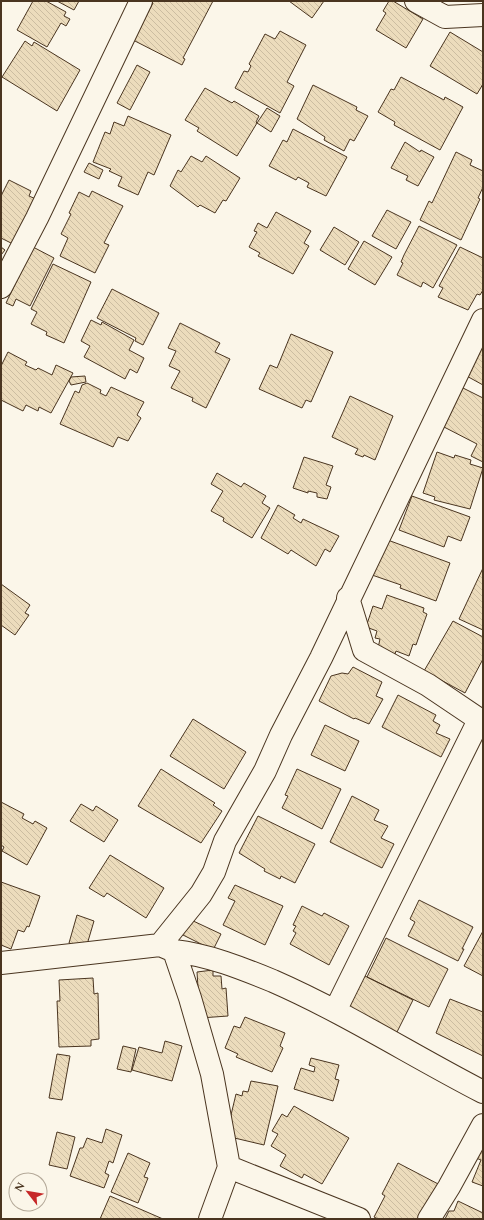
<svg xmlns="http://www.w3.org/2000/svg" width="484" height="1220" viewBox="0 0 484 1220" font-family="Spectral,serif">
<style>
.building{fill:url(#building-back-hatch);stroke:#4a3520}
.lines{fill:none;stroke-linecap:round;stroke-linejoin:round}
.minor-casing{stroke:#4a3520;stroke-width:24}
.minor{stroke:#fbf6e9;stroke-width:22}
</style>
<defs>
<pattern id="building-back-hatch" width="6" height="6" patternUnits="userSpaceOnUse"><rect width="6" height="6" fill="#ecdcbc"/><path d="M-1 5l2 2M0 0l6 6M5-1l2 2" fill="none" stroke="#ccbda1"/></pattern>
</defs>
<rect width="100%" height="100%" fill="#fbf6e9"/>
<path class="building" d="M 33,1 L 46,1 L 66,12 L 64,16 L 70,19 L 66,26 L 61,23 L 47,47 L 17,30 Z
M 57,1 L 79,1 L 74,10 Z
M 213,1 L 183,58 L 185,59 L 182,65 L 133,40 L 153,3 L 150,1 Z
M 289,1 L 324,1 L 312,18 Z
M 389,1 L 393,1 L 423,19 L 406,48 L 376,30 L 386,13 L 383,11 Z
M 280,31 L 306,45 L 287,82 L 294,86 L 280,113 L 235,88 L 244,71 L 248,72 L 251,66 L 249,64 L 265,34 L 275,39 Z
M 450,32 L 483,52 L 483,84 L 477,94 L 430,66 Z
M 25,41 L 32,46 L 34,42 L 80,70 L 57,111 L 2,77 Z
M 137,65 L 150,72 L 130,110 L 117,103 Z
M 401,77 L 444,100 L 445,97 L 463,107 L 440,150 L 394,125 L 395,122 L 378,112 L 391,89 L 394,90 Z
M 313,85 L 357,107 L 356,110 L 368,116 L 354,141 L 350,139 L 344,151 L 324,140 L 325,137 L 297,119 Z
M 205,88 L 232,103 L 234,101 L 259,116 L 256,122 L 257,123 L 237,156 L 197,131 L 199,128 L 185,120 Z
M 267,108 L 280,116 L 271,132 L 257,123 Z
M 128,116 L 171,135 L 154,175 L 148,172 L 138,195 L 118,186 L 122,177 L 109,171 L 111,169 L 93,162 L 105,132 L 110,134 L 114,122 L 124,126 Z
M 293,129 L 347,157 L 326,196 L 307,187 L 309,183 L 298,177 L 296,180 L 269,166 L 283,140 L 287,142 Z
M 405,142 L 420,152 L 421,150 L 434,157 L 418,186 L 406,180 L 408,176 L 391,168 Z
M 456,152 L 472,160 L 470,165 L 483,171 L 483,187 L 478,198 L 480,199 L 461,240 L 420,220 L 429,201 L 432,203 Z
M 191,156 L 202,162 L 206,156 L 240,178 L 226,201 L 223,200 L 215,213 L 200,205 L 198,207 L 170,186 L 178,170 L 181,172 Z
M 89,163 L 103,170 L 99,179 L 84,172 Z
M 9,180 L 31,191 L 29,196 L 38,200 L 15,245 L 1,238 L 1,196 Z
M 92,191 L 123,206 L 104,243 L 109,245 L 95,273 L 60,256 L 68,238 L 61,234 L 71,214 L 69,213 L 79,192 L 89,197 Z
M 387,210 L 411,222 L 396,249 L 372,236 Z
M 276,212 L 311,231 L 304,243 L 309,246 L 293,274 L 258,256 L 260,253 L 249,247 L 257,232 L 254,231 L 258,223 L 267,228 Z
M 419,226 L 457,245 L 433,288 L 423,282 L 421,287 L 397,275 L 403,263 L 401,262 L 404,255 Z
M 334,227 L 359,242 L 345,265 L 320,250 Z
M 364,241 L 392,257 L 375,285 L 348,269 Z
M 1,247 L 5,250 L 1,255 Z
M 33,247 L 54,258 L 30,306 L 16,299 L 13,306 L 6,303 Z
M 460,247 L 483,258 L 483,290 L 480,295 L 477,294 L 468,310 L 438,297 L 443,288 L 439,286 Z
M 53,264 L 91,282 L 64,343 L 46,335 L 47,332 L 31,324 L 37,312 L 31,309 Z
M 112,289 L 159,313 L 143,345 L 135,341 L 136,338 L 97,318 Z
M 91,320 L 101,325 L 102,322 L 134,340 L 129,350 L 144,358 L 137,373 L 130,369 L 125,379 L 84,357 L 90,346 L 81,341 Z
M 180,323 L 220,343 L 215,352 L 230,359 L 206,408 L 192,401 L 193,398 L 171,388 L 180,371 L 169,366 L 176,351 L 168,348 Z
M 291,334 L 333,352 L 311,402 L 306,400 L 302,408 L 259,389 L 270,365 L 277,368 Z
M 483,337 L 483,385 L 463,374 Z
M 8,352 L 27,362 L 25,365 L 36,370 L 38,368 L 52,375 L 56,365 L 73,373 L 51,413 L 39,407 L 38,411 L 26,405 L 23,411 L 1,400 L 1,366 Z
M 85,376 L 86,382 L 71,385 L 69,381 L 71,377 Z
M 87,383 L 101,390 L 100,393 L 106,396 L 111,387 L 144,402 L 137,415 L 141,418 L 128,441 L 118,437 L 113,447 L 60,424 L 75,391 L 79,393 L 82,385 Z
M 457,385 L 483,398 L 483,462 L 471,456 L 477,444 L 444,427 L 450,414 L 444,410 Z
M 350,396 L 393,416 L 375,460 L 364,455 L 363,457 L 355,454 L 358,449 L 332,437 Z
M 437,452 L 454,458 L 455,455 L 471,460 L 470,464 L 483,468 L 470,509 L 434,500 L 435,497 L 423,493 Z
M 304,457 L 333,466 L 326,485 L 331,487 L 327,499 L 317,497 L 317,493 L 308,491 L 308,493 L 293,488 Z
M 217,473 L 241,487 L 244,483 L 266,496 L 262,503 L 270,508 L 252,538 L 223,521 L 224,518 L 211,511 L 223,491 L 211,484 Z
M 412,496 L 470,517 L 461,541 L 448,536 L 444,547 L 399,530 Z
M 278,505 L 295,515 L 293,518 L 301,523 L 303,519 L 339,536 L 330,552 L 325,549 L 316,566 L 291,550 L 288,554 L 261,538 Z
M 385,539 L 450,563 L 436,601 L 400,588 L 401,585 L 372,575 Z
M 483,568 L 483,630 L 459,619 Z
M 1,584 L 30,605 L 25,613 L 29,615 L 15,635 L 1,625 Z
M 387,595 L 424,608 L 423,612 L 427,614 L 416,645 L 413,644 L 409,656 L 396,651 L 395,654 L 378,648 L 380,639 L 375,638 L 377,631 L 366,627 L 373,606 L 382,609 Z
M 453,621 L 483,637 L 483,659 L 465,693 L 424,671 Z
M 353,667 L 382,682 L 376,696 L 383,699 L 369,724 L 355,718 L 354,719 L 319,701 L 331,676 L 342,673 L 348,674 Z
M 398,695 L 436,715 L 433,721 L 440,725 L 436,733 L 450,739 L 441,757 L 382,727 Z
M 193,719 L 246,752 L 224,789 L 170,756 Z
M 325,725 L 359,741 L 345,771 L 311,755 Z
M 161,769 L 215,803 L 213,805 L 222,811 L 201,843 L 138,806 Z
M 297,769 L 341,789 L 322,829 L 282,808 L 288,796 L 285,795 Z
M 352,796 L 379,810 L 374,820 L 388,826 L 381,838 L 394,844 L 382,868 L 330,842 Z
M 1,802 L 24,814 L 22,818 L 33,824 L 35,821 L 47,828 L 27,865 L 2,851 L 4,847 L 1,845 Z
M 81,804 L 93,811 L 96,806 L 118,820 L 104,842 L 70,821 Z
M 258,816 L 315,844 L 295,883 L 281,876 L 280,879 L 264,871 L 265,869 L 239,853 Z
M 110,855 L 164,888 L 146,918 L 107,893 L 104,897 L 89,888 Z
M 1,882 L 40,896 L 29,927 L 27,926 L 24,932 L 18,930 L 11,949 L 1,945 Z
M 235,885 L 283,906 L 265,945 L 223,925 L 235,901 L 228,898 Z
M 419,900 L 473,927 L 462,949 L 464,949 L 458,961 L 408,936 L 415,922 L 410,919 Z
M 302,906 L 322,916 L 324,913 L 349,926 L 329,965 L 290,944 L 296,933 L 293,931 L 296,926 L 293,925 Z
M 77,915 L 94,921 L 86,948 L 69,943 Z
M 189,919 L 221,934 L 213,950 L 177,932 Z
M 483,931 L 483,976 L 464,966 Z
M 386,938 L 448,969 L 429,1007 L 367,977 Z
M 213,970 L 213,976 L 221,976 L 222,989 L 226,988 L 228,1016 L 200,1018 L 197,972 Z
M 363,975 L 413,1000 L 395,1036 L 345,1011 Z
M 93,978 L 94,994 L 98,993 L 99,1039 L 91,1040 L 91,1046 L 59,1047 L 57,1001 L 60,1001 L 59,980 Z
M 450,999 L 483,1012 L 483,1056 L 436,1033 Z
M 245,1017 L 285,1033 L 280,1046 L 283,1048 L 272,1072 L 236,1057 L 238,1054 L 225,1048 L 234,1026 L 240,1028 Z
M 165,1041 L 182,1046 L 172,1081 L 132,1070 L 139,1047 L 162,1053 Z
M 123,1046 L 136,1049 L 131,1072 L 117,1069 Z
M 57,1054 L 70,1056 L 62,1100 L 49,1098 Z
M 311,1058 L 339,1065 L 335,1079 L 339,1080 L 333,1101 L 294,1089 L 301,1068 L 314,1072 L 315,1067 L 309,1065 Z
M 251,1081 L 278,1086 L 264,1145 L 226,1136 L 236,1094 L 242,1096 L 243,1091 L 248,1092 Z
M 294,1106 L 349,1138 L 322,1184 L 304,1174 L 302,1178 L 280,1166 L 286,1155 L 271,1146 L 278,1134 L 272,1131 L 282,1114 L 287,1117 Z
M 106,1129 L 122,1135 L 113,1163 L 109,1161 L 105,1173 L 109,1175 L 104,1188 L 70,1176 L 80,1148 L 83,1148 L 87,1138 L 102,1143 Z
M 57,1132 L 75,1137 L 67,1169 L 49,1165 Z
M 483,1139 L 483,1186 L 472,1182 L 481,1160 L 476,1158 Z
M 128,1153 L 150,1163 L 144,1177 L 148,1178 L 138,1203 L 111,1192 Z
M 398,1163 L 442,1186 L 420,1219 L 378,1219 L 374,1217 L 385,1196 L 382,1194 Z
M 110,1196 L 163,1219 L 100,1219 Z
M 458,1201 L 483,1213 L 483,1219 L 445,1219 L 449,1211 L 454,1211 Z"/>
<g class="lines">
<defs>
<path id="minor" d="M 416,1 L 445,17 L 483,15
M 1,287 L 37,218 L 141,1
M 348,598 L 364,650 L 428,685 L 483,722
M 160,945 L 201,894 L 214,872 L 225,841 L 265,771 L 281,735 L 321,658 L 483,320
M 174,951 C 209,955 241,968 273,981 C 346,1013 413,1056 483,1092
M 1,963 L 160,945 L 174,951 L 190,998 L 212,1074 L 229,1167 L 210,1219
M 335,1011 L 479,720
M 229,1167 L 359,1219
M 429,1219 L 449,1187 L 483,1125"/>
</defs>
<use href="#minor" class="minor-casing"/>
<use href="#minor" class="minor"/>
</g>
<rect width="484" height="1220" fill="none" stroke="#4a3520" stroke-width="4"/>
<g transform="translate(28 1192) rotate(301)"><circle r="19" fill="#fbf6e9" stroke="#b4a999"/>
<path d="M0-3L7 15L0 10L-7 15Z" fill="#c62828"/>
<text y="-6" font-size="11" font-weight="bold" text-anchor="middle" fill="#4a3520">N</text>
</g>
</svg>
